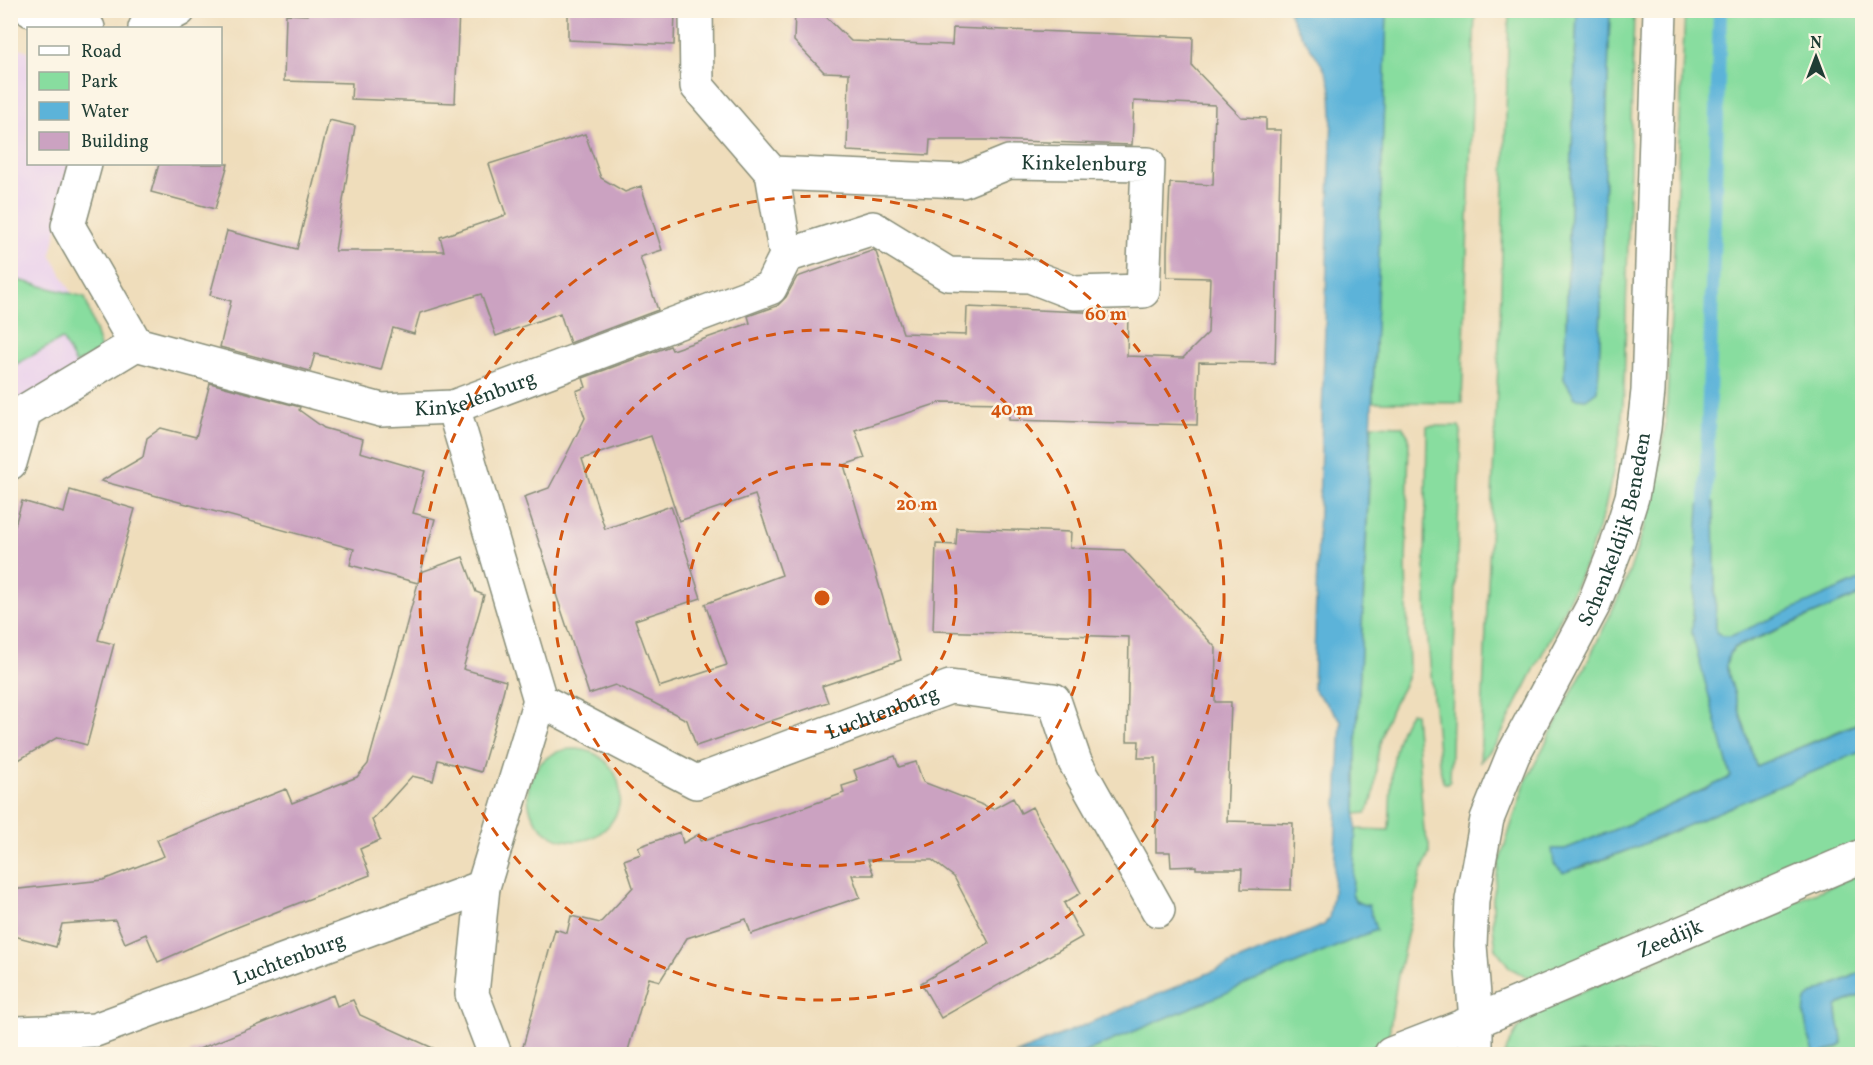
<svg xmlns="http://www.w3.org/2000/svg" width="1873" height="1065" viewBox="0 0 1873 1065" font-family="Vollkorn,serif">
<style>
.built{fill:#ead1ed}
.green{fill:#88dd9f;stroke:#548d6a;stroke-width:1.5}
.water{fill:#5cb3d9;stroke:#3e7886;stroke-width:1.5}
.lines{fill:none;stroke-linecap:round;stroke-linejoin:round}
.stream{stroke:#5cb3d9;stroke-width:14}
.building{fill:#cba2c1;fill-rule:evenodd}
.minor-casing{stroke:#878d78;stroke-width:36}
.tertiary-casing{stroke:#878d78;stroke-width:36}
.minor{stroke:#fff;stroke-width:33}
.tertiary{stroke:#fff;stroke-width:33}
.ring{fill:none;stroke:#d45610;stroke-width:3;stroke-dasharray:10 8}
.labels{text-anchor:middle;stroke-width:5;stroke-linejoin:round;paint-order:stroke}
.street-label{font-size:21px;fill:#1f3d34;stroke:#fcf5e5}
.centre{fill:#d45610;stroke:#fcf5e5;stroke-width:3}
.ring-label{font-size:18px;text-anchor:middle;font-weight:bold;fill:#d45610;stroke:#fcf5e5;stroke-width:5;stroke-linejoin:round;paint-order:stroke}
</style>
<rect width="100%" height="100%" fill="#fcf5e5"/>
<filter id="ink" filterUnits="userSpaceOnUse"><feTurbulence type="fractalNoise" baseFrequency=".0167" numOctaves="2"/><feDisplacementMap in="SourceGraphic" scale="12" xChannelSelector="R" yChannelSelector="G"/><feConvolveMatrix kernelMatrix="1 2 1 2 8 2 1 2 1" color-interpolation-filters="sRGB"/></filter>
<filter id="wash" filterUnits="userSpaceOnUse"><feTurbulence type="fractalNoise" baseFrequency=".008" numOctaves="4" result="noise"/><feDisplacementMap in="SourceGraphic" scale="24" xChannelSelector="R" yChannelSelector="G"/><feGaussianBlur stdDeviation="1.35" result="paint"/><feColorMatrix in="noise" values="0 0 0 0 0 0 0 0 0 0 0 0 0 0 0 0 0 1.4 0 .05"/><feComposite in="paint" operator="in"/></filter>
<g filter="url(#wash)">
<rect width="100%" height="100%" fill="#efddbb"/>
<path class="built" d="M 11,45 L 28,51 L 28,164 L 71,164 L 51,255 L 107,357 L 11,410 Z"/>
<path class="green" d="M 1387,11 L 1475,11 L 1462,403 L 1373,402 Z
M 1509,11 L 1577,11 L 1564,379 L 1599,370 L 1610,11 L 1634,11 L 1624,390 L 1621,429 L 1613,472 L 1604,512 L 1587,560 L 1559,621 L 1496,744 L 1480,762 L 1500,321 Z
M 1685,11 L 1862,11 L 1862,588 L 1720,647 L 1720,634 L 1716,632 L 1698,653 L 1731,777 L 1634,822 L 1565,849 L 1553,849 L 1576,869 L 1584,867 L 1639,846 L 1862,751 L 1862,843 L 1541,979 L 1525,976 L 1510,968 L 1496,949 L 1493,926 L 1493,898 L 1499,863 L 1525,783 L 1589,659 L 1627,579 L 1653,500 L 1666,423 Z
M 10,278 L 85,297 L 101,350 L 76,364 L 62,339 L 11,367 Z
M 1372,425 L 1402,426 L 1409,437 L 1406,567 L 1409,669 C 1408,684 1395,698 1390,712 C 1384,726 1380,742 1377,758 C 1375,775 1377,798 1366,813 L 1356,814 L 1356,755 Z
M 1427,426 L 1459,426 L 1461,431 L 1450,781 L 1447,784 L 1443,782 L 1439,763 L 1427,630 L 1425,566 Z
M 1862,594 L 1862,721 L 1756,766 L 1726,666 L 1729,654 L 1735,648 Z
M 1411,712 L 1415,713 L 1424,831 L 1429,844 L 1429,854 L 1421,873 L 1397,980 L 1388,1041 L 1356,1054 L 1080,1054 L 1376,930 L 1362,905 L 1353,898 L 1352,893 L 1356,829 L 1389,830 C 1391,796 1389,739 1411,712 Z
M528 795a46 46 0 1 1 92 0a46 46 0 1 1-92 0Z
M 1862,873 L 1862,972 L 1817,992 L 1804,1015 L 1814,1052 L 1817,1054 L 1726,1054 L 1725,1053 L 1704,1048 L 1689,1054 L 1504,1054 L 1518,1028 L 1545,1007 Z
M 1862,994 L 1862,1054 L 1821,1054 L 1840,1047 L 1837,1007 L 1840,1004 Z"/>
<path class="water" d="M 1289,11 L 1387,11 L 1378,281 L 1356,755 L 1356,829 L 1352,893 C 1354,902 1360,905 1369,905 L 1376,930 L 1080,1054 L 1015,1054 L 1324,925 L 1329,918 L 1333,895 L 1341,720 L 1313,689 L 1332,113 C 1331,102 1332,89 1329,80 C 1320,54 1297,36 1289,11 Z
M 1577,11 L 1610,11 L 1599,370 L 1597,391 L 1586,399 L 1575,398 L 1564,379 Z
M 1706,500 L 1714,502 L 1716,632 L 1723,636 L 1731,636 L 1862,579 L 1862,594 L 1735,647 L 1729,654 L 1726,666 L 1756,766 L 1862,722 L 1862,751 L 1639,846 L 1563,873 L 1554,864 L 1552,849 L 1565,849 L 1634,822 L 1731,777 L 1692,634 L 1699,505 Z
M 1862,972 L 1862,994 L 1840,1004 L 1837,1007 C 1836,1021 1843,1032 1842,1045 L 1821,1054 L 1817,1054 L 1814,1052 C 1809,1036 1800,1015 1807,998 L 1817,992 Z"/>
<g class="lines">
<path class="stream" d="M 1706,500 L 1720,10"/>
</g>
<g id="blocks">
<path class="building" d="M 309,10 L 459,10 L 455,103 L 351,99 L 352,83 L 284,81 L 286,14 L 308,15 Z
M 568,10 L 675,10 L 674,45 L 568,40 Z
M 795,10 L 819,10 L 851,41 L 952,45 L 953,28 L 1193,37 L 1192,66 L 1241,117 L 1266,118 L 1266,130 L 1281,130 L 1275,363 L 1199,362 L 1197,425 L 1009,420 L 1009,403 L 942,402 L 855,430 L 865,458 L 844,465 L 901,660 L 822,686 L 828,702 L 696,746 L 687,720 L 652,702 L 615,685 L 589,694 L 524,497 L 549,488 L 568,452 L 585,418 L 576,391 L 586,387 L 583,378 L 670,346 L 672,350 L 750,323 L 748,316 L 777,306 L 786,297 L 797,277 L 874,250 L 876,252 L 903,333 L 966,335 L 967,307 L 1128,314 L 1127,356 L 1183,358 L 1208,333 L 1210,278 L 1167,277 L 1167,250 L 1170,183 L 1213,185 L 1215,105 L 1134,101 L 1132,145 L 985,140 L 930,140 L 929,155 L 847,151 L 849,73 L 824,72 L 794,41 ZM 651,436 L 679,521 L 755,495 L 782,575 L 705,604 L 727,665 L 659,687 L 635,620 L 701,598 L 671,506 L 605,529 L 582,459 Z
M 329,120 L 355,126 L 335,251 L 444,251 L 440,237 L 506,215 L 489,164 L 585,134 L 601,178 L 625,192 L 641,186 L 662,250 L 640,257 L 658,310 L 570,343 L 560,313 L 496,336 L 481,294 L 420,313 L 414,334 L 393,328 L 381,370 L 315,354 L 310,371 L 220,347 L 231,301 L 210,295 L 227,231 L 297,249 Z
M 159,164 L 228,164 L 215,209 L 151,192 Z
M 210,383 L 300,407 L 299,410 L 324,428 L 363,439 L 360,452 L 425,471 L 413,513 L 435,519 L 418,583 L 350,565 L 354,549 L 101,481 L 143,457 L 147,438 L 161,428 L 196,437 Z
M 70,490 L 135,509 L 98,640 L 114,644 L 87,745 L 58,737 L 10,765 L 10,542 L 22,501 L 64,513 Z
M 957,528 L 1071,532 L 1070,548 L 1124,550 L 1216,648 L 1215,702 L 1231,702 L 1227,821 L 1293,823 L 1291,890 L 1241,889 L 1242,869 L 1196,869 L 1196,866 L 1171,867 L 1170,852 L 1156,852 L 1156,758 L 1138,758 L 1139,741 L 1127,741 L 1129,637 L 933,631 L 936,544 L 956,545 Z
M 463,557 L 476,592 L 484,595 L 463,669 L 506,681 L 495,724 L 481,772 L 438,760 L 433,781 L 412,776 L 372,820 L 380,840 L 360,849 L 370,875 L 230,930 L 158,962 L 146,934 L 125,943 L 115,920 L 62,924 L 56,947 L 10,935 L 10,890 L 103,880 L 164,856 L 157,840 L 286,789 L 292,803 L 357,777 L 368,764 L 421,572 Z
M 895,756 L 899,767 L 916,762 L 923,782 L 993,809 L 1013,798 L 1021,813 L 1032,807 L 1081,893 L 1064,903 L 1082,937 L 941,1018 L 921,983 L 989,943 L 954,877 L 932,860 L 868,860 L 874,875 L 852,875 L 860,897 L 751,934 L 746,919 L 687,938 L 660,981 L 649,978 L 627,1054 L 521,1054 L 555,929 L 567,933 L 571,916 L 600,923 L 633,887 L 624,860 L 641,854 L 638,847 L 680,832 L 683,843 L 699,834 L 701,841 L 771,819 L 844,793 L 842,786 L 858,781 L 854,770 Z
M 333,995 L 337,1006 L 353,1000 L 360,1015 L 446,1054 L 190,1054 L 189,1053 Z"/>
</g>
</g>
<g filter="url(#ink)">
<use href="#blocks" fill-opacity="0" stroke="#878d78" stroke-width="1.5"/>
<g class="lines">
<defs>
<g id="minor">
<path d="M 31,10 L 77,23 L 88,28"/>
<path d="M 145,28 L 179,10"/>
<path d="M 85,164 L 68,226 L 136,344"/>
<path id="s1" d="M 772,173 L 962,181 L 1009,162 L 1148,164 L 1143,291 L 1074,293 L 1030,276 L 948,274 L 873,228 L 786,256"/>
<path id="s2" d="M 453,407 L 540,700 L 696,782 L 950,687 L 1054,700 L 1075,762 L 1158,910"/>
<path id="s3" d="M 10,463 L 25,411 L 136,344 L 381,410 L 453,407 L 770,288 L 786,256 L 772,173 L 697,86 L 696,10"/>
<path id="s4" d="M 10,1035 L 18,1033 L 95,1030 L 483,887"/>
<path d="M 495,1054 L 472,994 L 483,887 L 540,700"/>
<path id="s5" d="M 1391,1054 L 1476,1021 L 1862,856"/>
</g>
<g id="tertiary">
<path id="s6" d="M 1476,1054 L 1476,1021 L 1470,945 L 1472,900 L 1487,819 L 1513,755 L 1593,606 L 1617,545 L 1632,497 L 1644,428 L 1648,391 L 1660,10"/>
</g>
</defs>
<use href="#minor" class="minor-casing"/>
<use href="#tertiary" class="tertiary-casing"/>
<use href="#minor" class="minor"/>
<use href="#tertiary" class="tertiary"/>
</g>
</g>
<g class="ring">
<circle cx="822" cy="598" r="134"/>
<circle cx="822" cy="598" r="268"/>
<circle cx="822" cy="598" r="402"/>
</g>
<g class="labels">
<g class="street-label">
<text dy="7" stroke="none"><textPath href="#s1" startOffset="316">Kinkelenburg</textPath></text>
<text dy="7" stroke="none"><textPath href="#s3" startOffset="534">Kinkelenburg</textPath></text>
<text dy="7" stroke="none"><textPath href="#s6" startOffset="555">Schenkeldijk Beneden</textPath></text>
<text dy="7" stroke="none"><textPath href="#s2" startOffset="681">Luchtenburg</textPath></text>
<text dy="7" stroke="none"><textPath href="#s5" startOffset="302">Zeedijk</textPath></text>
<text dy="7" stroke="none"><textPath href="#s4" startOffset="292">Luchtenburg</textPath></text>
</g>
</g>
<circle cx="822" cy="598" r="9" class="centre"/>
<g class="ring-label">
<text x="1106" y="320">60 m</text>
<text x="1012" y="415">40 m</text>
<text x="917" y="510">20 m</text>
</g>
<rect width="1873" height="1065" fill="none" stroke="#fcf5e5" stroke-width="36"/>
<rect x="27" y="27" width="195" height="138" fill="#fcf5e5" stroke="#a4ab9e" stroke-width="1.5"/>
<rect x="39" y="46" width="30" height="9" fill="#ffffff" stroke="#a4ab9e" stroke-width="1.5"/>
<text x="81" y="57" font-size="18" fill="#1f3d34">Road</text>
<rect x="39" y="72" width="30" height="18" fill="#88dd9f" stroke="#a4ab9e" stroke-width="1.5"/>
<text x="81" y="87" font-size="18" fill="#1f3d34">Park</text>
<rect x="39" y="102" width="30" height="18" fill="#5cb3d9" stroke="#a4ab9e" stroke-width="1.5"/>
<text x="81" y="117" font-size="18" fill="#1f3d34">Water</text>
<rect x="39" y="132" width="30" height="18" fill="#cba2c1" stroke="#a4ab9e" stroke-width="1.5"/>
<text x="81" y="147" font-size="18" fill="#1f3d34">Building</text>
<g transform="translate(1816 57)" stroke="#fcf5e5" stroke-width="4.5" paint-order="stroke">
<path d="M0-4.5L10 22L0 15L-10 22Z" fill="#1f3d34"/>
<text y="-9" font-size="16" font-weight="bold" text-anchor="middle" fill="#1f3d34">N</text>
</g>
</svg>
